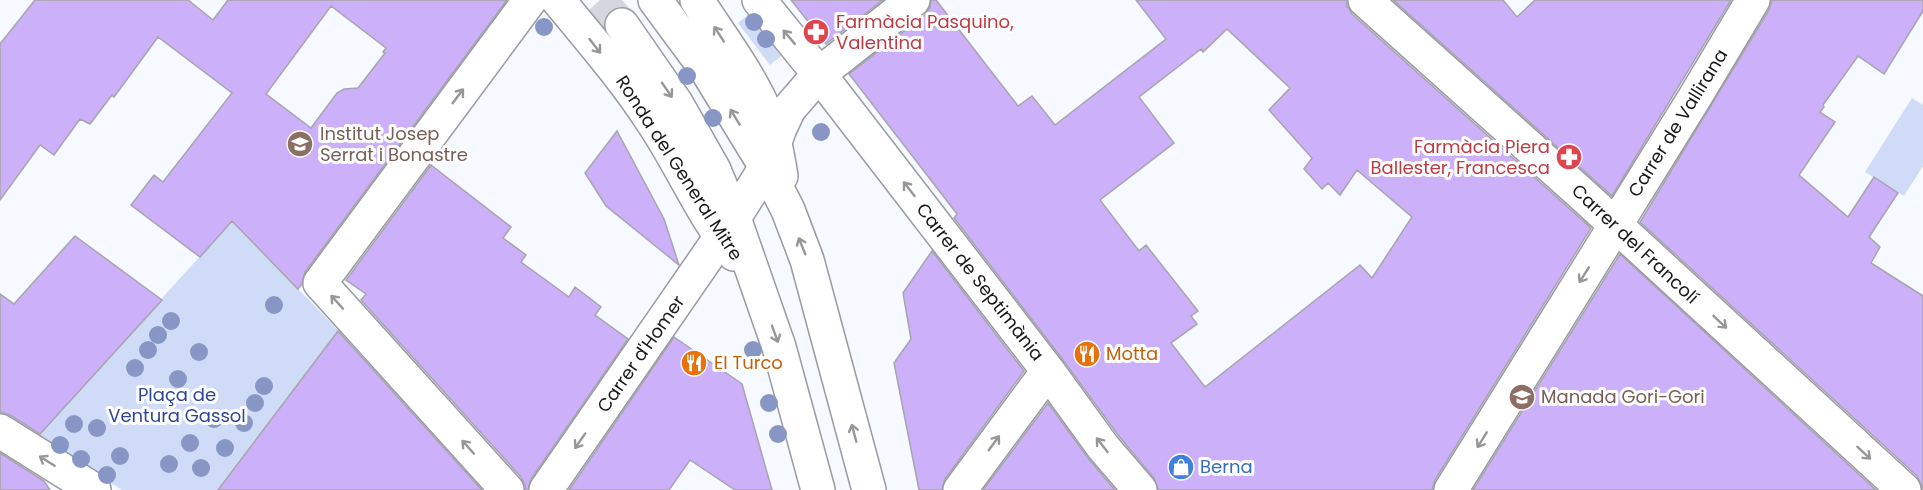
<svg xmlns="http://www.w3.org/2000/svg" width="1923" height="490" viewBox="0 0 1923 490" font-family="Poppins,sans-serif">
<style>
.green{fill:#d0dcf7}
.building{fill:#ccb0fa;stroke:#a7a4ac;stroke-width:1.5;fill-rule:evenodd}
.lines{fill:none;stroke-linecap:round;stroke-linejoin:round}
.major-tunnel{stroke:#d5d7dd;stroke-width:33;stroke-dasharray:33 16;stroke-linecap:butt}
.minor-casing{stroke:#999ba2;stroke-width:36}
.major-casing{stroke:#999ba2;stroke-width:36}
.minor{stroke:#fff;stroke-width:33}
.major{stroke:#fff;stroke-width:33}
.tree{fill:#8896c5}
.oneway{stroke:#979798}
.labels{text-anchor:middle;stroke-width:6;stroke-linejoin:round;paint-order:stroke}
.health-label{font-size:18px;fill:#be3a42;stroke:#fff;text-anchor:start}
.street-label{font-size:18px;fill:#17181a;stroke:#fff}
.education-label{font-size:18px;fill:#785e54;stroke:#fff;text-anchor:start}
.food-label{font-size:18px;fill:#c56008;stroke:#fff;text-anchor:start}
.park-label{font-size:18px;fill:#2e4596;stroke:#fff}
.shop-label{font-size:18px;fill:#366cbe;stroke:#fff;text-anchor:start}
</style>
<rect width="100%" height="100%" fill="#f6f9ff"/>
<path class="green" d="M 755,9 L 788,51 L 770,65 L 738,23 Z
M 1912,98 L 1923,105 L 1923,166 L 1904,196 L 1865,172 Z
M 232,221 L 338,330 L 218,490 L 122,490 L 36,437 Z"/>
<path class="building" d="M 35,0 L 188,0 L 213,20 L 228,0 L 507,0 L 305,272 L 302,284 L 298,289 L 232,221 L 200,257 L 131,205 L 154,175 L 163,182 L 232,93 L 158,37 L 114,97 L 112,95 L 90,124 L 80,119 L 54,155 L 40,145 L 0,200 L 0,44 ZM 331,6 L 386,48 L 383,52 L 385,53 L 358,88 L 344,89 L 337,93 L 311,128 L 266,94 Z
M 791,0 L 883,0 L 826,44 Z
M 931,0 L 936,0 L 1018,106 L 1032,96 L 1055,125 L 1166,39 L 1136,0 L 1347,0 L 1347,6 L 1352,14 L 1591,228 L 1435,480 L 1432,490 L 1158,490 L 1154,478 L 1118,435 L 1063,360 L 954,218 L 957,214 L 849,74 L 925,15 L 930,7 ZM 1227,29 L 1290,88 L 1269,110 L 1312,158 L 1304,169 L 1322,189 L 1328,183 L 1340,195 L 1357,170 L 1412,217 L 1372,278 L 1360,265 L 1205,387 L 1171,343 L 1197,324 L 1191,316 L 1198,311 L 1146,245 L 1139,251 L 1100,200 L 1174,143 L 1139,97 L 1201,49 L 1203,52 Z
M 1393,0 L 1503,0 L 1517,17 L 1535,0 L 1731,0 L 1612,196 Z
M 1772,0 L 1923,0 L 1923,11 L 1884,74 L 1858,56 L 1823,105 L 1824,107 L 1820,112 L 1835,122 L 1799,175 L 1848,217 L 1874,177 L 1898,193 L 1869,237 L 1880,247 L 1871,263 L 1923,296 L 1923,490 L 1917,476 L 1640,222 L 1769,10 Z
M 617,131 L 664,219 L 679,265 L 606,206 L 585,173 Z
M 431,165 L 511,227 L 503,238 L 526,255 L 521,262 L 569,297 L 575,287 L 601,307 L 595,315 L 628,339 L 531,479 L 528,490 L 525,490 L 525,486 L 521,477 L 361,300 L 366,294 L 346,280 Z
M 75,236 L 162,300 L 40,434 L 10,415 L 0,412 L 0,294 L 14,304 Z
M 932,251 L 1024,371 L 945,479 L 942,490 L 919,490 L 894,363 L 911,339 L 903,293 Z
M 1620,254 L 1876,490 L 1473,490 Z
M 338,331 L 482,490 L 218,490 Z
M 674,337 L 742,384 L 772,490 L 735,490 L 690,460 L 669,490 L 569,490 Z
M 1048,403 L 1088,458 L 1115,490 L 983,490 Z
M 0,453 L 44,481 L 50,490 L 0,490 Z"/>
<g class="lines">
<path class="major-tunnel" d="M 600,0 L 622,25"/>
<defs>
<path id="minor" d="M 759,0 L 819,74 L 1048,371 L 1103,447 L 1140,490
M 1365,0 L 1585,197 L 1904,490
M 0,431 L 94,490
M 507,490 L 320,283 L 530,0
M 546,490 L 734,218 L 766,167 L 780,128 L 789,109 L 819,74 L 913,0
M 960,490 L 1048,371
M 1451,490 L 1695,97 L 1753,0"/>
<path id="major" d="M 558,0 C 590,39 624,78 652,121 C 681,164 701,213 734,254
M 655,0 L 706,69 L 766,167 L 788,210 L 807,260 L 869,490
M 697,0 C 722,39 752,77 769,121 C 775,139 778,158 781,176
M 622,25 L 676,103 L 714,170 L 734,218 L 779,347 L 818,490"/>
</defs>
<use href="#minor" class="minor-casing"/>
<use href="#major" class="major-casing"/>
<use href="#minor" class="minor"/>
<use href="#major" class="major"/>
</g>
<g class="tree">
<circle cx="754" cy="22" r="9"/>
<circle cx="544" cy="27" r="9"/>
<circle cx="766" cy="39" r="9"/>
<circle cx="687" cy="76" r="9"/>
<circle cx="713" cy="118" r="9"/>
<circle cx="821" cy="132" r="9"/>
<circle cx="274" cy="305" r="9"/>
<circle cx="171" cy="321" r="9"/>
<circle cx="158" cy="335" r="9"/>
<circle cx="148" cy="350" r="9"/>
<circle cx="753" cy="350" r="9"/>
<circle cx="199" cy="352" r="9"/>
<circle cx="135" cy="368" r="9"/>
<circle cx="178" cy="379" r="9"/>
<circle cx="264" cy="386" r="9"/>
<circle cx="255" cy="403" r="9"/>
<circle cx="769" cy="403" r="9"/>
<circle cx="214" cy="419" r="9"/>
<circle cx="244" cy="423" r="9"/>
<circle cx="74" cy="424" r="9"/>
<circle cx="97" cy="428" r="9"/>
<circle cx="778" cy="434" r="9"/>
<circle cx="190" cy="443" r="9"/>
<circle cx="60" cy="445" r="9"/>
<circle cx="225" cy="448" r="9"/>
<circle cx="120" cy="456" r="9"/>
<circle cx="81" cy="459" r="9"/>
<circle cx="169" cy="464" r="9"/>
<circle cx="201" cy="468" r="9"/>
<circle cx="107" cy="475" r="9"/>
</g>
<defs><path id="oneway-shaft" d="M-6 0H5M1.5-3L5.5 0L1.5 3" fill="none" stroke-width="1.6" stroke-linecap="round" stroke-linejoin="round" transform="scale(1.5)"/></defs>
<g class="oneway">
<use href="#oneway-shaft" transform="translate(719 34) rotate(-123)"/>
<use href="#oneway-shaft" transform="translate(789 37) rotate(-130)"/>
<use href="#oneway-shaft" transform="translate(595 46) rotate(52)"/>
<use href="#oneway-shaft" transform="translate(667 90) rotate(55)"/>
<use href="#oneway-shaft" transform="translate(458 96) rotate(-53)"/>
<use href="#oneway-shaft" transform="translate(735 117) rotate(-121)"/>
<use href="#oneway-shaft" transform="translate(909 189) rotate(-128)"/>
<use href="#oneway-shaft" transform="translate(802 246) rotate(-112)"/>
<use href="#oneway-shaft" transform="translate(1584 275) rotate(122)"/>
<use href="#oneway-shaft" transform="translate(337 302) rotate(-132)"/>
<use href="#oneway-shaft" transform="translate(1720 322) rotate(43)"/>
<use href="#oneway-shaft" transform="translate(775 334) rotate(70)"/>
<use href="#oneway-shaft" transform="translate(854 433) rotate(-105)"/>
<use href="#oneway-shaft" transform="translate(1482 440) rotate(122)"/>
<use href="#oneway-shaft" transform="translate(580 441) rotate(125)"/>
<use href="#oneway-shaft" transform="translate(994 443) rotate(-54)"/>
<use href="#oneway-shaft" transform="translate(1102 445) rotate(-128)"/>
<use href="#oneway-shaft" transform="translate(468 447) rotate(-132)"/>
<use href="#oneway-shaft" transform="translate(1864 453) rotate(43)"/>
<use href="#oneway-shaft" transform="translate(47 461) rotate(-148)"/>
</g>
<defs>
<symbol id="pharmacy-disc" viewBox="-11 -11 22 22"><circle r="9.5" fill="#e0444e" stroke="#fff"/><path d="M-2-6h4v4h4v4h-4v4h-4v-4h-4v-4h4Z" fill="#fff"/></symbol>
<symbol id="school-disc" viewBox="-11 -11 22 22"><circle r="9.5" fill="#8d6e63" stroke="#fff"/><path d="M0-5L7-2L0 1L-7-2ZM-4 1L0 2.5L4 1V4Q0 6-4 4Z" fill="#fff"/></symbol>
<symbol id="restaurant-disc" viewBox="-11 -11 22 22"><circle r="9.5" fill="#e8710a" stroke="#fff"/><path d="M-5-6h1v4h1v-4h1v4h1v-4h1v5L-1.5 .5V6h-2V.5L-5-1ZM5-6V6H3V1.5H1.5Q1.5-4 5-6Z" fill="#fff"/></symbol>
<symbol id="shop-disc" viewBox="-11 -11 22 22"><circle r="9.5" fill="#3f7fe0" stroke="#fff"/><path d="M-5-2.5h2.3a2.7 3.5 0 0 1 5.4 0H5L5.5 6h-11ZM-1.5-2.5h3a1.5 2.3 0 0 0-3 0Z" fill="#fff"/></symbol>
</defs>
<g fill-rule="evenodd">
<use href="#pharmacy-disc" x="801" y="17" width="30" height="30"/>
<use href="#school-disc" x="285" y="129" width="30" height="30"/>
<use href="#pharmacy-disc" x="1554" y="142" width="30" height="30"/>
<use href="#restaurant-disc" x="1072" y="339" width="30" height="30"/>
<use href="#restaurant-disc" x="679" y="348" width="30" height="30"/>
<use href="#school-disc" x="1507" y="382" width="30" height="30"/>
<use href="#shop-disc" x="1166" y="452" width="30" height="30"/>
</g>
<g class="labels">
<g class="health-label">
<text x="836" y="28">Farmàcia Pasquino,<tspan x="836" dy="21">Valentina</tspan></text>
<text x="1550" y="153" text-anchor="end">Farmàcia Piera<tspan x="1550" dy="21">Ballester, Francesca</tspan></text>
</g>
<g class="street-label">
<text transform="translate(1678 123) rotate(-58)" y="6">Carrer de Vallirana</text>
<text transform="translate(679 168) rotate(57)" y="6">Ronda del General Mitre</text>
<text transform="translate(1635 244) rotate(43)" y="6">Carrer del Francolí</text>
<text transform="translate(980 282) rotate(52)" y="6">Carrer de Septimània</text>
<text transform="translate(641 354) rotate(-55)" y="6">Carrer d'Homer</text>
</g>
<g class="education-label">
<text x="320" y="140">Institut Josep<tspan x="320" dy="21">Serrat i Bonastre</tspan></text>
<text x="1541" y="403">Manada Gori-Gori</text>
</g>
<g class="food-label">
<text x="1106" y="360">Motta</text>
<text x="714" y="369">El Turco</text>
</g>
<g class="park-label">
<text x="177" y="401">Plaça de<tspan x="177" dy="21">Ventura Gassol</tspan></text>
</g>
<g class="shop-label">
<text x="1200" y="473">Berna</text>
</g>
</g>
</svg>
